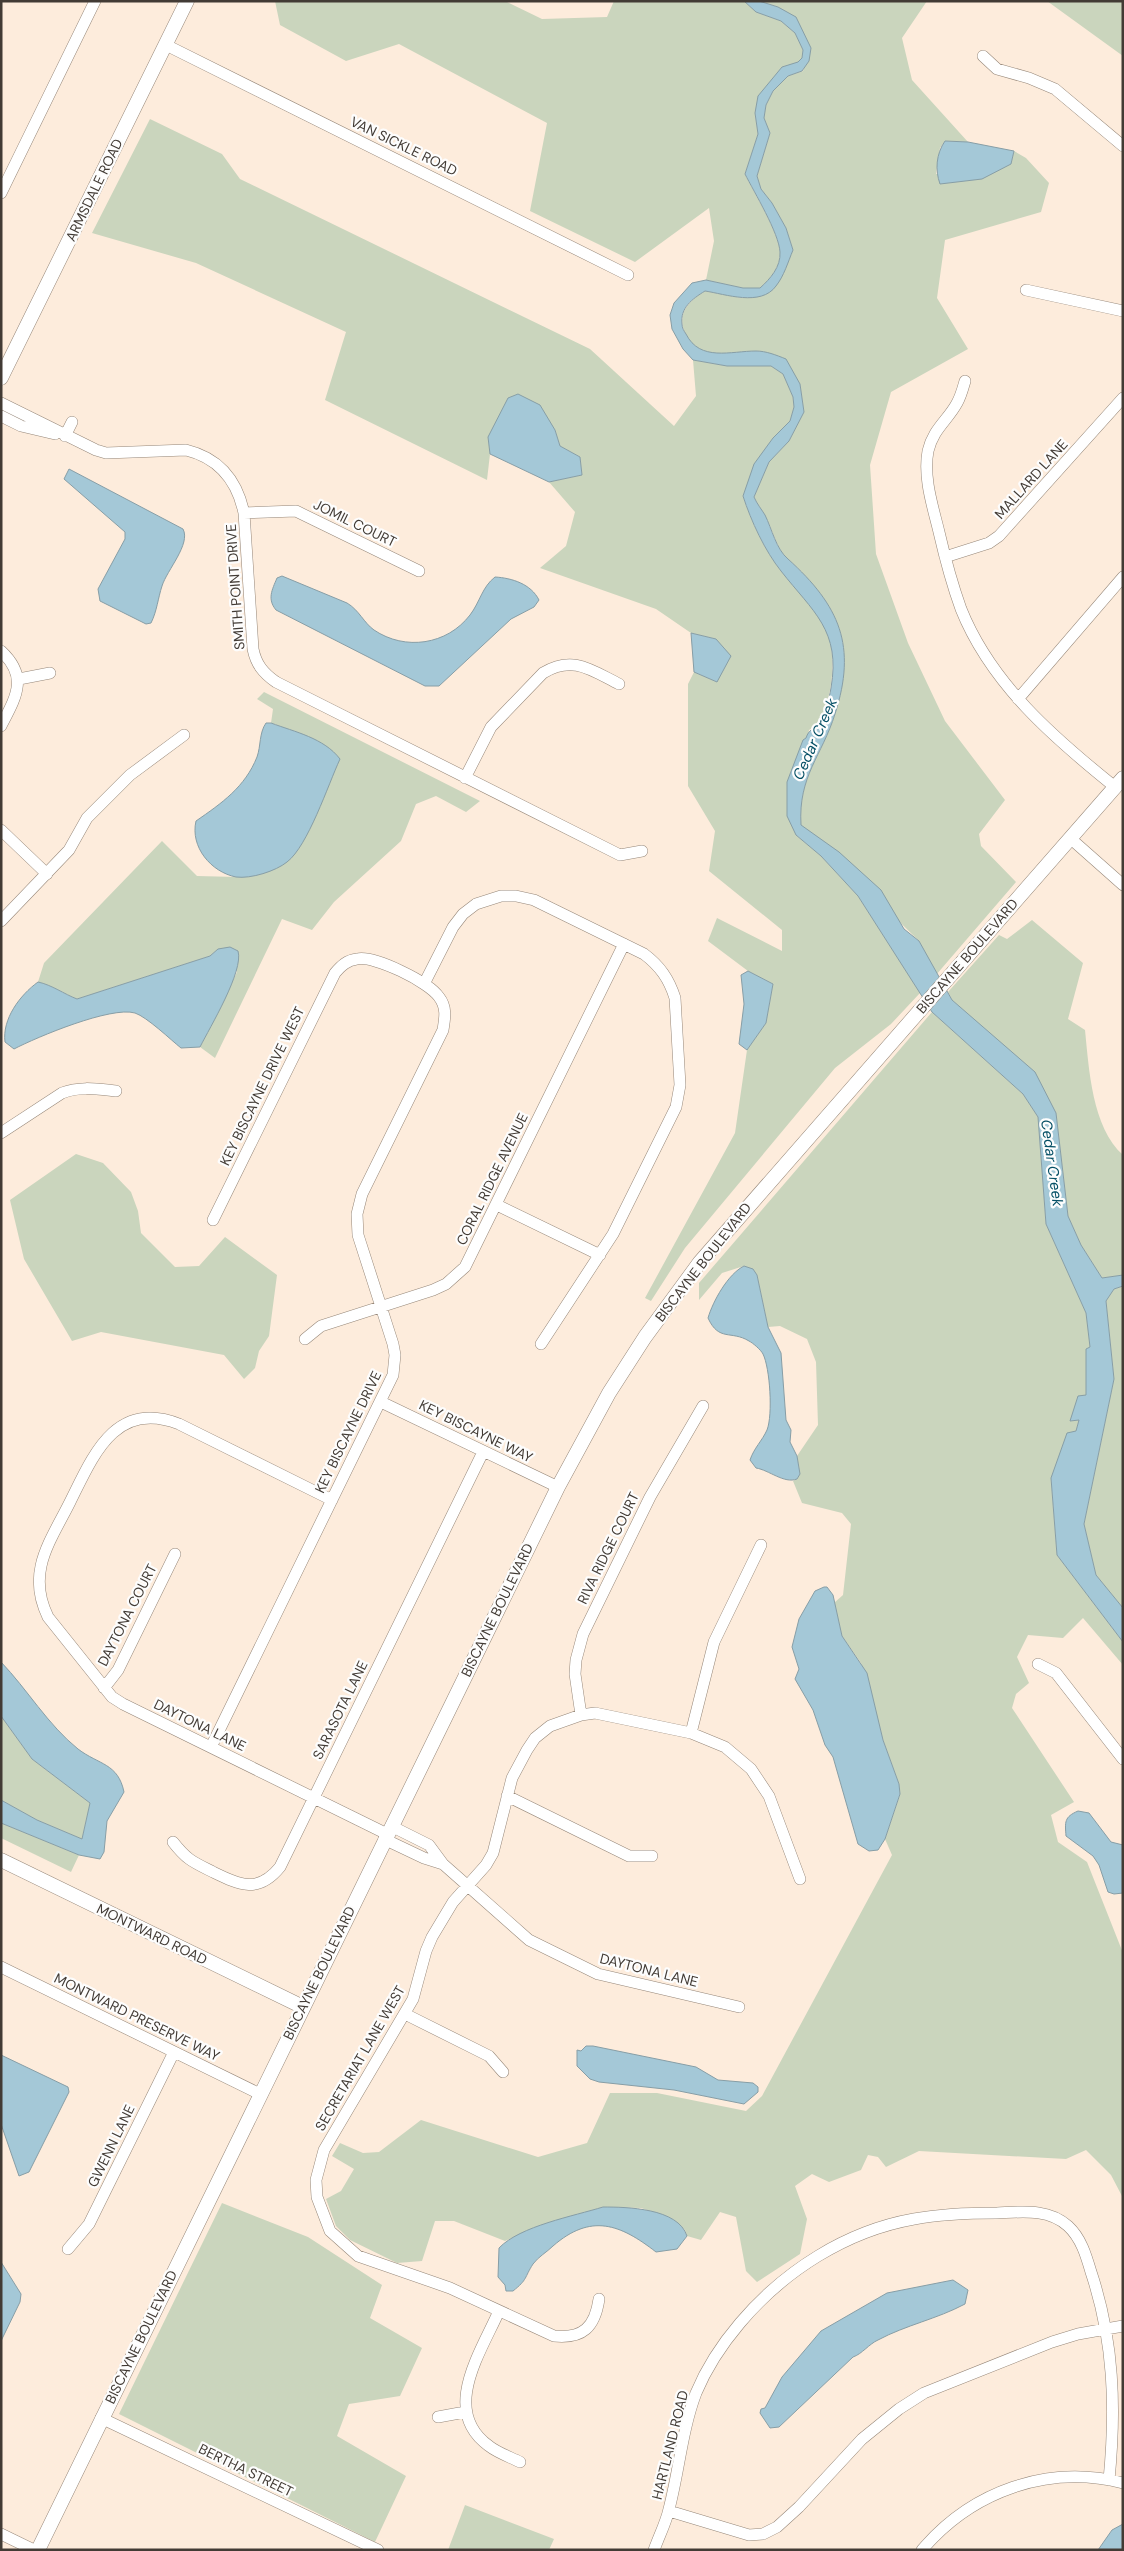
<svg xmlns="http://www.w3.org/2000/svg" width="1124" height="2551" viewBox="0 0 1124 2551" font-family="'DM Sans',sans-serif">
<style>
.green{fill:#cad5bd}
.water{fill:#a4c8d7;stroke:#879ea6}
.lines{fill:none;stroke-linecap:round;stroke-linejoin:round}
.minor-casing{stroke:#968779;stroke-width:12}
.tertiary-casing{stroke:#968779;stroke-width:15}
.minor{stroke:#fff;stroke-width:11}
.tertiary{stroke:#fff;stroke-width:14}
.labels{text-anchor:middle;stroke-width:4.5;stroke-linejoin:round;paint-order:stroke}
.street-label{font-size:14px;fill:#423b35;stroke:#fdfdfd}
.water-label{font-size:15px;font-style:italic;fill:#065066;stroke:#fdfdfd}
</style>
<rect width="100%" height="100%" fill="#fdecdc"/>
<path class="green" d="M 275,1 L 505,1 L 542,19 L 607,17 L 614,1 L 744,1 L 756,12 L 781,21 L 795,33 L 803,50 L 802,58 L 798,63 L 782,67 L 755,113 L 758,134 L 745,174 C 754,193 779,233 780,252 C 781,267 770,279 760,288 L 743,288 L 706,280 L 714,241 L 709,208 L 635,262 L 530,211 L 547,123 L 399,44 L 346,61 L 280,25 Z
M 759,1 L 927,1 L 902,38 L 912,80 L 968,142 L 945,141 L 940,148 L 936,174 L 1011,164 L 1014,151 L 1026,158 L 1049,183 L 1041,212 L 945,240 L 937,298 L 968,349 L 891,392 L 870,465 L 876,554 L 908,643 L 945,721 L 1005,800 L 979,834 L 981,846 L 1016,882 L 936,975 L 919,941 L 801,825 C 798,776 822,756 835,714 C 857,646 839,606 788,559 C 776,549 773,529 765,516 C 762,510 757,504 754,497 L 769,462 L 789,441 L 804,412 L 800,384 L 758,351 C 741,352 714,358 699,350 C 694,347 689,340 686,335 C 676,315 687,302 705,291 L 742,298 L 761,296 L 793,250 L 786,228 L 772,203 L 761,189 L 757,176 L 770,133 L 764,118 L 766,105 L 773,91 L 788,76 L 803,71 L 811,48 L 778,7 Z
M 1047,1 L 1123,1 L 1123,56 Z
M 150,119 L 222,154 L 240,179 L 590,349 L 674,426 L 696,396 L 693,360 L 727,366 L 771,366 L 783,374 L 793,397 L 794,407 L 790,421 L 773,438 L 743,496 C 751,521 765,551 781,571 C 793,586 808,599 819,614 C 835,638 835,672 828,699 C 825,711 820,725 809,730 L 796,835 L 821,856 L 858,896 L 920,993 L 891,1024 L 835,1068 L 685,1248 L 651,1301 L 645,1298 L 735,1133 L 747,1050 L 766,1023 L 773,984 L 748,971 L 708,941 L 717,918 L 782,951 L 782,930 L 709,871 L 715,831 L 688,786 L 688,684 L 694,672 L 717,682 L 716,639 L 691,633 L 656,609 L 540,568 L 566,546 L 575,512 L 549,482 L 582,475 L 580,457 L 560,446 L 555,430 L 488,437 L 490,454 L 487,480 L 325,400 L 346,332 L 196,263 L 92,233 Z
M 264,692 L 480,801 L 466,812 L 436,796 L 416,804 L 401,841 L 334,902 L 312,930 L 282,919 L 215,1058 L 200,1047 L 237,972 L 218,949 L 210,956 L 77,999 C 64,994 52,985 38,982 L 44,963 L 162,841 L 197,876 L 237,877 L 262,874 L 311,738 L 271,723 L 273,709 L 257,699 Z
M 1032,920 L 1083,963 L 1068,1019 L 1085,1030 C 1089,1069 1092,1127 1123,1155 L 1123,1275 L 1102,1278 L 1081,1245 L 1068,1216 L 1056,1113 L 952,1000 L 948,992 L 999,935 L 1007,939 Z
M 932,1012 L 1023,1094 L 1038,1117 L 1046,1224 L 1086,1313 L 1090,1347 L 1086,1349 L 1086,1396 L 1070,1421 L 1079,1420 L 1076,1431 L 1051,1478 L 1057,1555 L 1123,1642 L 1123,1665 L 1083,1618 L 1063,1638 L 1028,1635 L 1017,1657 L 1029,1683 L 1016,1694 L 1012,1708 L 1074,1802 L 1051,1815 L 1058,1842 L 1087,1862 L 1123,1953 L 1123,2198 L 1111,2175 L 1086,2150 L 1066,2159 L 919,2151 L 886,2167 L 878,2157 L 868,2155 L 861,2170 L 829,2182 L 812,2174 L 795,2186 L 807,2219 L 800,2254 L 757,2282 L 746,2271 L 736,2217 L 720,2212 L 701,2240 L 687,2236 L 685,2230 L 670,2218 L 641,2208 L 603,2207 L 535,2228 L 505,2241 L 454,2221 L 435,2221 L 422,2261 L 397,2263 L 350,2240 L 336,2226 L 326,2199 L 341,2191 L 354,2169 L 332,2156 L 340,2143 L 363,2153 L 379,2152 L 421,2120 L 538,2157 L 587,2143 L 610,2093 L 657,2093 L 746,2111 L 762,2096 L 892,1855 L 885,1839 L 900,1795 L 899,1784 L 883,1740 L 861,1663 L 842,1636 L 834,1603 L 843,1595 L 851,1524 L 842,1513 L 802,1503 L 793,1481 L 797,1479 L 800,1474 L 797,1456 L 818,1425 L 816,1362 L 807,1339 L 780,1326 L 768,1327 L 757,1275 L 744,1266 L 722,1273 L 699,1300 L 699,1283 Z
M 76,1154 L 103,1163 L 131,1192 L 138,1211 L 141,1233 L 175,1267 L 199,1266 L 225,1237 L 277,1275 L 269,1336 L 259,1351 L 255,1368 L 244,1379 L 224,1355 L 101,1332 L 72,1341 L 24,1259 L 10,1200 Z
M 1123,1286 L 1123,1608 L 1096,1575 L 1084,1524 L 1114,1379 L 1106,1301 L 1114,1289 Z
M 1,1716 L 32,1759 L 90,1803 L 82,1839 L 37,1820 L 1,1800 Z
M 1,1823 L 79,1855 L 71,1872 L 1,1838 Z
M 222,2203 L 308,2237 L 382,2285 L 370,2318 L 422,2348 L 400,2396 L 349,2404 L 337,2436 L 406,2476 L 375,2542 L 119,2414 Z
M 465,2505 L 554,2539 L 549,2550 L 448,2550 Z"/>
<path class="water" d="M 744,1 L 759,1 L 778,7 L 796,17 L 811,48 L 809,61 L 802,71 L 788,76 L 773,91 L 766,105 L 764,118 L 770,133 L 757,176 L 761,189 L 772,203 L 786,228 L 793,250 C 788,262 784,276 776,286 C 761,307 725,294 705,291 C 692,299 680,308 682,324 C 682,328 684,331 686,334 C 700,362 731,351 756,351 C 766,351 776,355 786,359 L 800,384 L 804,412 L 789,441 L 769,462 L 754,497 C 757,504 762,510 765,515 C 772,529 776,549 788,559 C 840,606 857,646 835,714 C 822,756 798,776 801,825 L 839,852 L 881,890 L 904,929 L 919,941 L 952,1000 L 1035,1072 L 1056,1113 L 1068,1216 L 1081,1245 L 1102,1278 L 1123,1275 L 1123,1286 L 1114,1289 L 1106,1301 L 1114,1379 L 1084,1524 L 1096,1575 L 1123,1608 L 1123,1642 L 1057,1555 L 1051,1478 L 1067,1433 L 1076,1431 L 1079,1420 L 1070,1421 L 1078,1396 L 1086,1395 L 1086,1349 L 1090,1347 L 1086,1313 L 1046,1224 L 1038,1117 L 1023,1094 L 932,1012 L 858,896 L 821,856 L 796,835 L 787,816 L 787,782 L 803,740 L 806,738 C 809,729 813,730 818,724 C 825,714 829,700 831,688 C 841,630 813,612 781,571 C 765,551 751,521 743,496 L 754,464 L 773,438 L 790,421 L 794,407 L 793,397 L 783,374 L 771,366 L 727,366 L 693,360 L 683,349 L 672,329 L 670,315 L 674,303 L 692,283 L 706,280 L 743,288 L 760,288 C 770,279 781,267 780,252 C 779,233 754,192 745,174 L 758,134 L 755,113 L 758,96 L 782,67 L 798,62 L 802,58 L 803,50 L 795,33 L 781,21 L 756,12 Z
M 945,141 L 968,142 L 1014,151 L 1011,164 L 982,179 L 940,184 C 935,170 936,154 945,141 Z
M 518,394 L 540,405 L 555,430 L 560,446 L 580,457 L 582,475 L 549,482 L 490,454 L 488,437 L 508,398 Z
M 69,469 L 183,529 C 191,544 167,570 162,586 C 158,598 157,611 151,623 L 146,624 L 100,601 L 98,589 L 125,539 L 125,532 L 64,479 Z
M 282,576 L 347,603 C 359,610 364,623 374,630 C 405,651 447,645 470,615 C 480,602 482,587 495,577 C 512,578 531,584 539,600 L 534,607 L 511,619 L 439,686 L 425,686 L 276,610 C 267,599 272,590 277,578 Z
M 691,633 L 716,639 L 731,656 L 717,682 L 694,672 Z
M 266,723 L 271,723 C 295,732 324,738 340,759 C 328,785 308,846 287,862 C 276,871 251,879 236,877 C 211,872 190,847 196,821 C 222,803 245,787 257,757 C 261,746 259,733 266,723 Z
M 230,947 L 238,951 C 244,971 210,1027 200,1047 L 181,1048 C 171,1040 147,1017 135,1013 C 111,1006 37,1037 14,1049 L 5,1042 C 2,1019 20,995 38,982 C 52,985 64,994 77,999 L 210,956 L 218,949 Z
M 748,971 L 773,984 L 766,1023 L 747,1050 L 739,1044 L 744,1004 L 741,975 Z
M 744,1266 L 753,1269 L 757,1275 L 768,1327 L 781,1353 L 786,1420 L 791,1430 L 790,1442 L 797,1456 L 800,1474 L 797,1479 C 784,1484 769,1470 756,1468 L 750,1460 C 754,1448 762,1441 767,1430 C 773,1415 770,1368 763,1354 C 761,1350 753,1343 749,1341 C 731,1330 719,1342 708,1318 C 713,1301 728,1274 744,1266 Z
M 824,1587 L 827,1587 L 833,1595 L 842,1636 L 867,1673 L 883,1740 L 899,1784 L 900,1794 L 885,1839 L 878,1850 L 869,1851 L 858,1844 L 833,1757 L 825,1745 L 813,1710 L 795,1679 L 799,1669 L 792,1647 L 799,1619 L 815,1591 Z
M 1,1662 C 27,1689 48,1725 78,1749 C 99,1765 118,1763 124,1792 L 107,1821 L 104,1852 L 100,1859 L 79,1855 L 1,1823 L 1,1800 L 37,1820 L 82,1839 L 90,1803 L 32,1759 L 1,1716 Z
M 1078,1811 L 1089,1813 L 1111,1842 L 1123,1845 L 1123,1893 L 1114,1894 L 1108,1892 L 1099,1865 L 1093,1856 L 1066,1836 C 1065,1822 1064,1817 1078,1811 Z
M 586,2046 L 593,2046 L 696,2067 L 718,2080 L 753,2083 L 758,2087 L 758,2092 L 744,2104 L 674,2090 L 599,2082 L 590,2079 L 577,2066 L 577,2050 L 581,2051 Z
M 1,2055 L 68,2087 L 69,2092 L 29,2172 L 19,2176 L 1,2124 Z
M 603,2207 C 627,2207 678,2208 687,2236 L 677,2249 L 656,2252 C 620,2224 591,2213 553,2246 C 547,2252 538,2257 533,2264 C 524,2278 528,2279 513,2291 L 506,2291 L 505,2285 L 498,2277 L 499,2248 C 520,2226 574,2216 603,2207 Z
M 1,2262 L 21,2294 L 20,2302 L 1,2341 Z
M 953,2280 L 968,2290 L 965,2304 C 937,2319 906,2325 878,2340 C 869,2344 862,2354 853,2357 L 779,2427 L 770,2428 L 760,2413 L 761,2409 L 765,2408 L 782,2377 L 821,2331 L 887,2293 Z
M 1123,2524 L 1123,2550 L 1098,2550 L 1112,2530 Z"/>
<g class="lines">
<defs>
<path id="minor" d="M 166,45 L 628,275
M 983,56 L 997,69 L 1029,78 L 1055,89 L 1123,146
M 1,193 L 95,1
M 1026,290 L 1123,311
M 965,381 C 963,388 961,396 957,403 C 948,420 933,429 928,451 C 923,478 933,507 939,532 C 945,558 952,584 961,609 C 991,684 1054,738 1115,787
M 1,403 L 96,450 L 106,453 L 186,450 C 219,458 237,480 244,513 L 253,649 C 256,664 263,673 276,682 L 620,855 L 642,851
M 1,416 L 21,426 L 55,434
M 65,436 L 72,422
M 244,513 L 296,511 L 419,571
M 945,557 L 989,543 L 999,536 L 1123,398
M 1,651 C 29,677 16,697 1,726
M 19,679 L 50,673
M 1018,699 L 1123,577
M 465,778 L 491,727 L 543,673 C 573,655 591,670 619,684
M 1,830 L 47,874
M 1070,838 L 1123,885
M 1,921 L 69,850 L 87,818 L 130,775 L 184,735
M 424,984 L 453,927 L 463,914 L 476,904 L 501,896 L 516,896 L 534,900 L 644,954 C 660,966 669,979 675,998 L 680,1085 L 676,1107 L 613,1234 L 541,1344
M 1,1133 L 62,1093 C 80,1086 97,1089 116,1091
M 497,1205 L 600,1255
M 305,1339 L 321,1326 L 433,1290 L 446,1284 L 465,1267 L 624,944
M 381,1402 L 558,1487
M 332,1500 L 179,1424 C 115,1399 93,1456 70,1502 C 50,1542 26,1572 48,1617 L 112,1697 L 123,1704 L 387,1834
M 1038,1664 L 1056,1673 L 1123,1759
M 104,1688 L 118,1670 L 175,1554
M 581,1715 L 575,1674 L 576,1660 L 583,1634 L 650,1497 L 703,1406
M 691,1733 L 714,1642 L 761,1545
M 211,1747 L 393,1375 L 395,1355 L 393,1344 L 358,1235 L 357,1214 L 362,1194 L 443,1030 C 445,1018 447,1007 439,997 C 429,982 374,955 357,959 C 347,960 341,966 335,973 L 213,1220
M 507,1796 L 629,1856 L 652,1856
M 391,1826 L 429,1845 L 443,1864 L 529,1940 L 598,1974 L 739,2007
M 384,1839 L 424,1858 L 443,1864
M 173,1842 C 187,1860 193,1862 213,1872 C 240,1885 258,1894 280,1867 L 483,1452
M 1,1967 L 260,2094
M 405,2014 L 489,2056 L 503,2072
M 68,2249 L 89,2224 L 174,2052
M 599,2299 C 595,2327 583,2339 554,2336 L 450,2288 L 358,2256 L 330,2231 L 317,2197 L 316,2180 L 324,2150 L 413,1999 L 426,1951 L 432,1937 L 453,1902 L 486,1865 L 493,1853 L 512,1778 L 527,1750 L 535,1738 L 550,1726 L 581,1715 L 595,1713 L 691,1733 L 725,1747 L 751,1769 L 769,1796 L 800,1879
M 499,2311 C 481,2352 440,2411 489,2446 C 498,2453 510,2457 520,2462
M 438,2417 L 465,2412
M 101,2418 L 378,2550
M 669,2511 L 749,2535 L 763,2534 L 777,2527 L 799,2507 L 862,2439 L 899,2409 L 924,2393 L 1052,2342 L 1078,2334 L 1123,2326
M 1,2534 L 34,2550
M 654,2550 C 659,2536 666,2523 669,2509 C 679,2471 682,2430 696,2393 C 706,2369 723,2343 740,2323 C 784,2271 846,2231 914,2219 C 941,2214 969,2213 997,2213 C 1021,2212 1048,2208 1068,2226 C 1081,2238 1086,2255 1091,2272 C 1114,2341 1116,2408 1109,2480
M 922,2550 C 972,2491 1048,2464 1123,2483"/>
<path id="tertiary" d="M 1,378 L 187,1
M 1,1860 L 303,2007
M 38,2550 L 558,1487 L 609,1393 L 645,1337 L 700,1262 L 1123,778"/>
</defs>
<use href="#minor" class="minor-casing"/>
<use href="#tertiary" class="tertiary-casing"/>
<use href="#minor" class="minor"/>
<use href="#tertiary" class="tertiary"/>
</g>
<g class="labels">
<g class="street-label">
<text transform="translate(404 146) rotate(26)" y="5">VAN SICKLE ROAD</text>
<text transform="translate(94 190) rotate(-64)" y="5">ARMSDALE ROAD</text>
<text transform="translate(1031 479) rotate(-48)" y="5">MALLARD LANE</text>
<text transform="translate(355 523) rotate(26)" y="5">JOMIL COURT</text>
<text transform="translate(235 587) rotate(-94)" y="5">SMITH POINT DRIVE</text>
<text transform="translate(967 956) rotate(-49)" y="5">BISCAYNE BOULEVARD</text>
<text transform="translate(262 1086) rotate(-64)" y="5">KEY BISCAYNE DRIVE WEST</text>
<text transform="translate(492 1179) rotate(-64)" y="5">CORAL RIDGE AVENUE</text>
<text transform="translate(703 1262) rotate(-52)" y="5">BISCAYNE BOULEVARD</text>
<text transform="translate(476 1431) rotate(26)" y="5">KEY BISCAYNE WAY</text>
<text transform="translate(348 1432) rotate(-64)" y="5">KEY BISCAYNE DRIVE</text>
<text transform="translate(608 1548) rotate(-64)" y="5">RIVA RIDGE COURT</text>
<text transform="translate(497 1610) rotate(-64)" y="5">BISCAYNE BOULEVARD</text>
<text transform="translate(127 1615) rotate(-63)" y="5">DAYTONA COURT</text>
<text transform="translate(340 1710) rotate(-64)" y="5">SARASOTA LANE</text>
<text transform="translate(200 1725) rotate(26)" y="5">DAYTONA LANE</text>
<text transform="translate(152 1934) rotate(26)" y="5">MONTWARD ROAD</text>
<text transform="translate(649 1970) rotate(14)" y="5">DAYTONA LANE</text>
<text transform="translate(319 1973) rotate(-64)" y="5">BISCAYNE BOULEVARD</text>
<text transform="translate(137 2017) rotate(26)" y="5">MONTWARD PRESERVE WAY</text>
<text transform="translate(360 2058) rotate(-60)" y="5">SECRETARIAT LANE WEST</text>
<text transform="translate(111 2146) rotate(-64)" y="5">GWENN LANE</text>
<text transform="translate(141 2337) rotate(-64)" y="5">BISCAYNE BOULEVARD</text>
<text transform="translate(670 2445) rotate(-76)" y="5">HARTLAND ROAD</text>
<text transform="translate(246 2470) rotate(26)" y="5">BERTHA STREET</text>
</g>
<g class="water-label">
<text transform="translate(815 739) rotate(-66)" y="5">Cedar Creek</text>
<text transform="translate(1052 1163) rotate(82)" y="5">Cedar Creek</text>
</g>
</g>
<rect width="1124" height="2551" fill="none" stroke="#423b35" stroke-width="5"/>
</svg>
